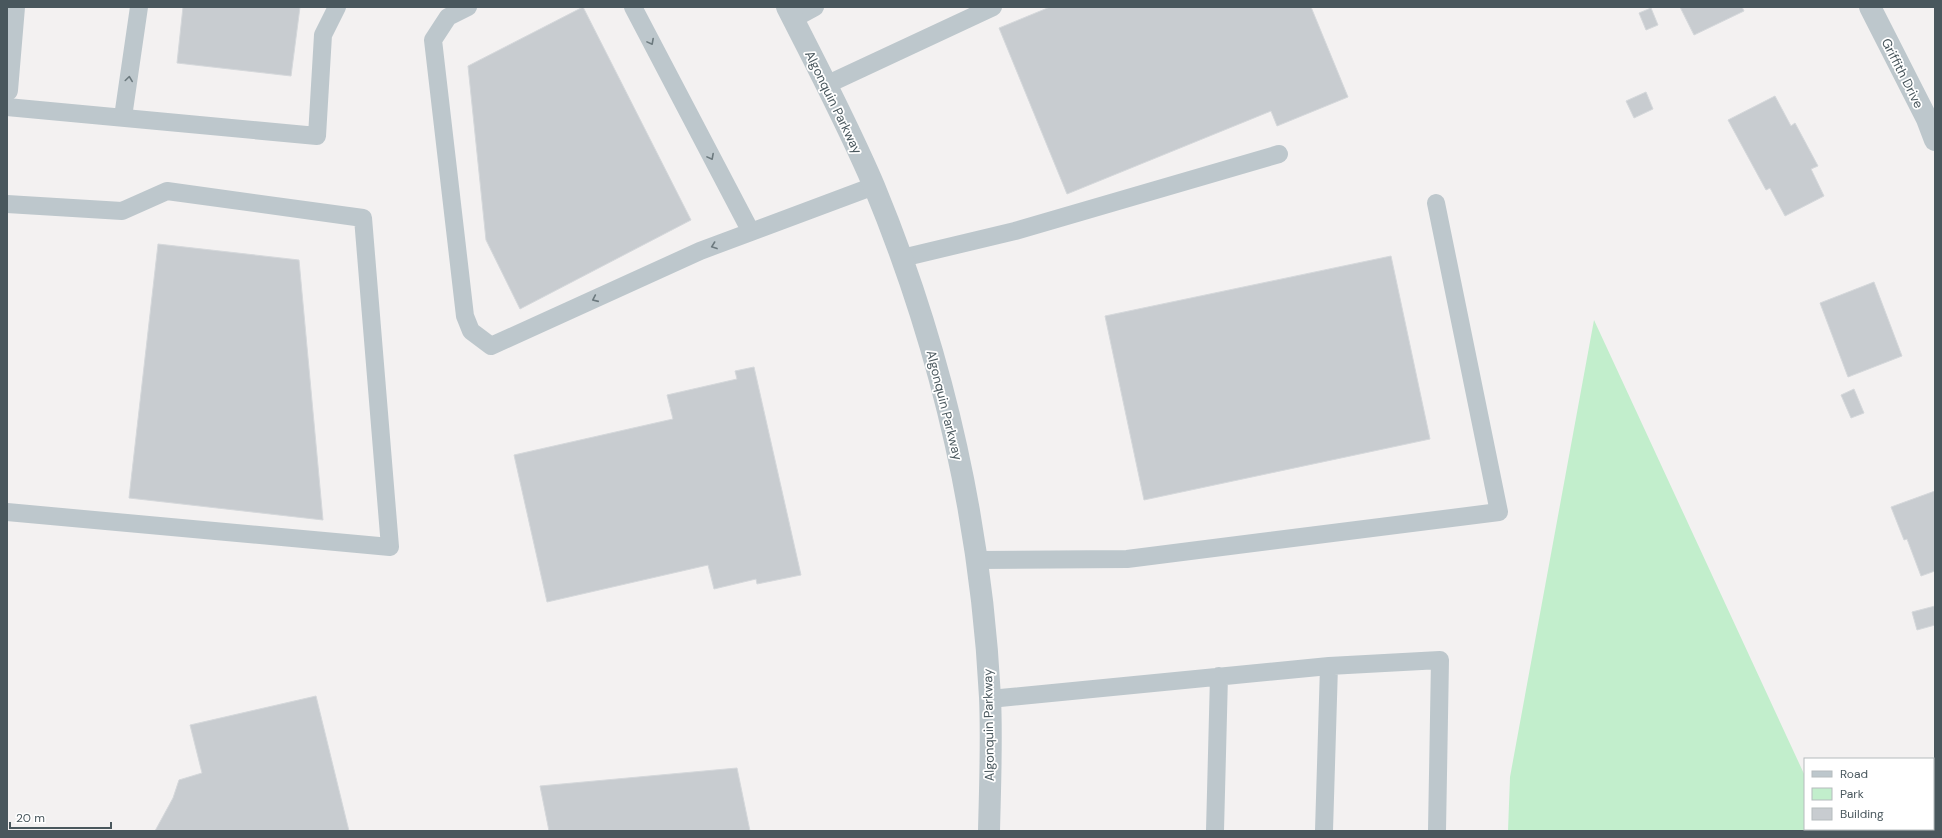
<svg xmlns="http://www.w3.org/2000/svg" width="1942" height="838" viewBox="0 0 1942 838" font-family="'DM Sans',sans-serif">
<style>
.green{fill:#c2eecc}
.building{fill:#c8ccd0;stroke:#d5d8db}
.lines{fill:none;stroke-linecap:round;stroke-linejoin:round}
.service{stroke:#bdc7cc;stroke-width:18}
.minor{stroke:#bdc7cc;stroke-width:22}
.tertiary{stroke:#bdc7cc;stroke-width:22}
.oneway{stroke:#6c797e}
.labels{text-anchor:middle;stroke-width:3.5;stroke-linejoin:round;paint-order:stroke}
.street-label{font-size:13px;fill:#49575d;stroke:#fff}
</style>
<rect width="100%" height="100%" fill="#f3f1f1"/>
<path class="green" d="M 1594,320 L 1805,776 L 1805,829 L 1829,829 L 1830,831 L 1508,831 L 1510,777 Z"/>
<path class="building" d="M 183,7 L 300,7 L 291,76 L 177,63 Z
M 583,7 L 691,220 L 520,309 L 486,240 L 468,66 Z
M 1050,7 L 1311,7 L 1348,97 L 1277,126 L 1271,111 L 1067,194 L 999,28 Z
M 1680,7 L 1742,7 L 1744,11 L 1694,35 Z
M 1651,8 L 1658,25 L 1646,30 L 1639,13 Z
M 1646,92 L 1653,109 L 1634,118 L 1626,101 Z
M 1775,96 L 1791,126 L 1795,123 L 1818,166 L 1811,169 L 1824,196 L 1785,216 L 1770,188 L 1766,190 L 1728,120 Z
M 158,244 L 299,260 L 323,520 L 129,498 Z
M 1391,256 L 1430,439 L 1144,500 L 1105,316 Z
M 1874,282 L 1902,356 L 1848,377 L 1820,303 Z
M 754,367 L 801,575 L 757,584 L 756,579 L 714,589 L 708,565 L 547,602 L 514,455 L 673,419 L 667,395 L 737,379 L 735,371 Z
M 1854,389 L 1864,413 L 1851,418 L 1841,395 Z
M 1935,491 L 1935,571 L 1921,576 L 1907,539 L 1904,540 L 1891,507 Z
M 1935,606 L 1935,625 L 1917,630 L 1912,612 Z
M 316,696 L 349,831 L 155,831 L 173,798 L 179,780 L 202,773 L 190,725 Z
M 737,768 L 750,831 L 549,831 L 540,786 Z"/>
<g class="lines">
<path class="service" d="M 468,7 L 448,17 L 433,40 L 465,316 L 471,331 L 491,346 L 700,251 L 874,186
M 633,7 L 751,232
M 793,19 L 815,7
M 826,85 L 993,7
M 7,107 L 317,136 L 323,35 L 337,7
M 123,117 L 139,7
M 7,204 L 122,211 L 167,191 L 363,218 L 390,547 L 7,512
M 902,258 L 1015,231 L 1279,154
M 977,560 L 1127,559 L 1499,512 L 1436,203
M 990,699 L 1329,666 L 1440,660 L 1437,831
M 1215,831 L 1219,676
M 1324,831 L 1329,666"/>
<path class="minor" d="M 1870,7 L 1927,119 L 1935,140
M 7,90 L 14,7"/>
<path class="tertiary" d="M 787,7 C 817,66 848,125 874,186 C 941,348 981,521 990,697 C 992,741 990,787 989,831"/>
</g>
<defs><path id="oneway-chevron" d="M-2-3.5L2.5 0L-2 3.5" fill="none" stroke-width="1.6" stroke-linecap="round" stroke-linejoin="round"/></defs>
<g class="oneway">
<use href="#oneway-chevron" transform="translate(651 42) rotate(62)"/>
<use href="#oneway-chevron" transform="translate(129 79) rotate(-82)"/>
<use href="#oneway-chevron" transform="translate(711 157) rotate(62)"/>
<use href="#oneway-chevron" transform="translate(714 246) rotate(160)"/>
<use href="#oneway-chevron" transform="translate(595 299) rotate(156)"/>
</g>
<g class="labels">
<g class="street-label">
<text transform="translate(1903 73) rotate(63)" y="5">Griffith Drive</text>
<text transform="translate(834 102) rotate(64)" y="5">Algonquin Parkway</text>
<text transform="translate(945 405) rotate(76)" y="5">Algonquin Parkway</text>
<text transform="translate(988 725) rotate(-91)" y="5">Algonquin Parkway</text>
</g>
</g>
<rect width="1942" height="838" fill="none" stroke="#49575d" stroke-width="16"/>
<rect x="1804" y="758" width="130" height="72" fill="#ffffff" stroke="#b6bcbe"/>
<rect x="1812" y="771" width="20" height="6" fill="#bdc7cc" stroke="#b6bcbe"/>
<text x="1840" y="778" font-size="12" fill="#49575d">Road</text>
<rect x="1812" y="788" width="20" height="12" fill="#c2eecc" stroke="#b6bcbe"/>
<text x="1840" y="798" font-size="12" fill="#49575d">Park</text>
<rect x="1812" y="808" width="20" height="12" fill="#c8ccd0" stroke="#b6bcbe"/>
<text x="1840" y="818" font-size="12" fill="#49575d">Building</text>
<path d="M10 822v6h101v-6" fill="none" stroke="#49575d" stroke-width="2"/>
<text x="16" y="822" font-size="12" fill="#49575d" stroke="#ffffff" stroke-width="3" paint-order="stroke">20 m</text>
</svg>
